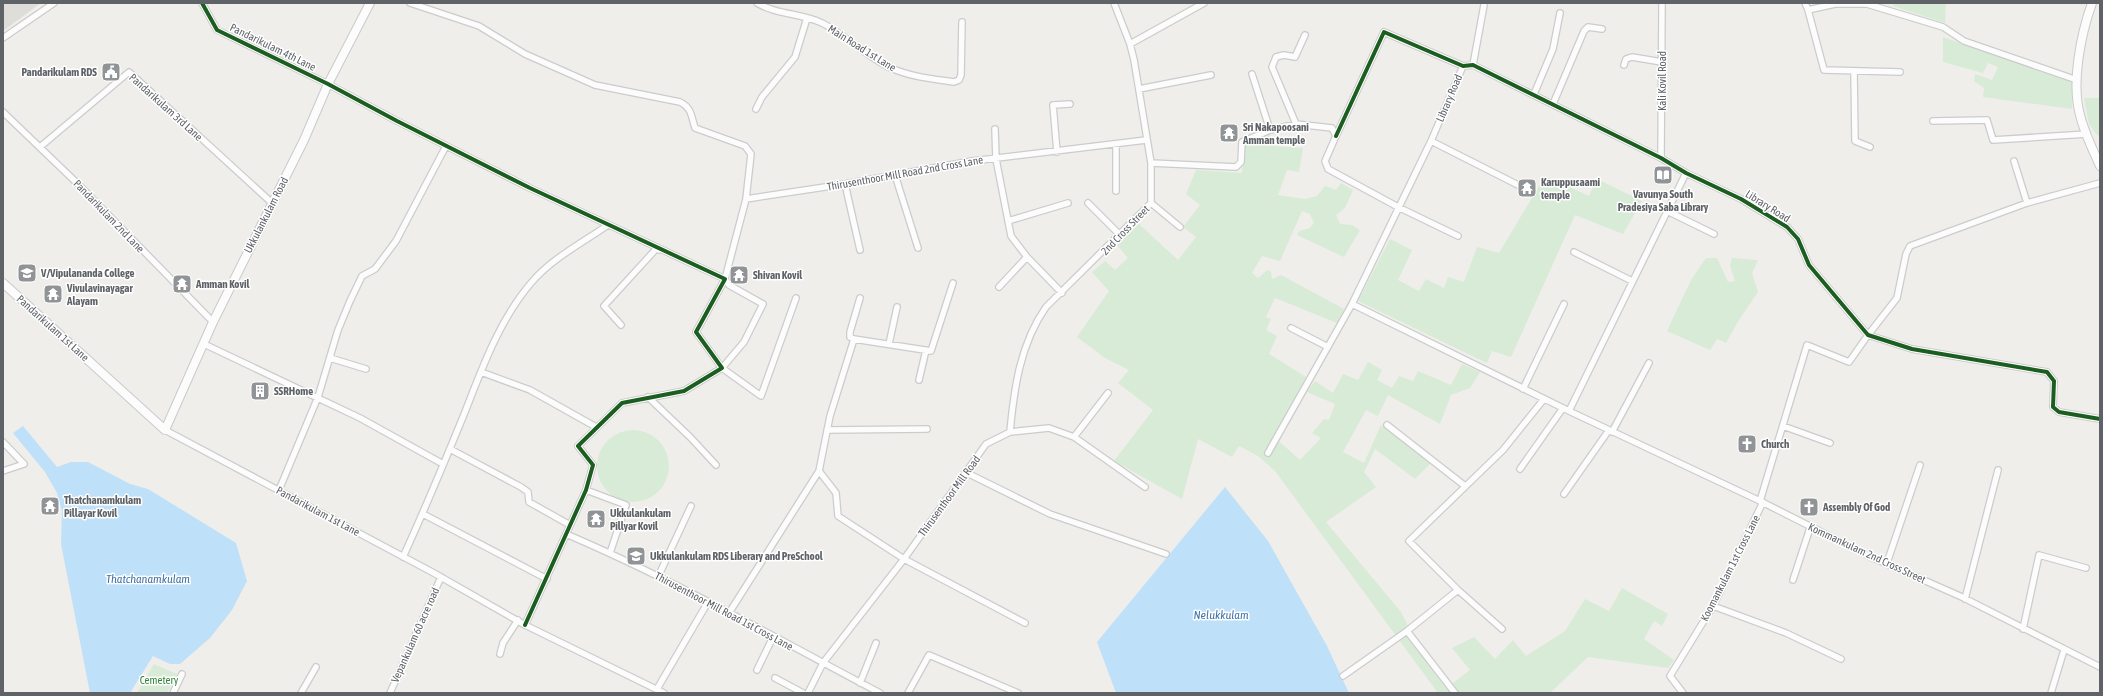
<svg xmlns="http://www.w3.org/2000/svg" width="2103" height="696" viewBox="0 0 2103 696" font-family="'Asap Condensed',sans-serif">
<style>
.industrial{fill:#dfddda}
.green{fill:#d8ebd6}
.water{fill:#bfe0f9}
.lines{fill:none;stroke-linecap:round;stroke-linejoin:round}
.street-casing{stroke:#cbcccc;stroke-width:8}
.secondary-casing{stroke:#cacacb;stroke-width:10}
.street{stroke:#fdfcfc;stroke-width:5.5}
.secondary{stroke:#fdfcfc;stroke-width:8}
.cycleway-casing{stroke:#fff;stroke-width:6}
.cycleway{stroke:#1b5e20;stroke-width:4}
.labels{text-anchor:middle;stroke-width:3;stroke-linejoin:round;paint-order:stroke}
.street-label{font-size:11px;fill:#5f6368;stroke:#fff}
.poi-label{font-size:11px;font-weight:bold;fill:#5f6368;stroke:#fff;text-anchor:start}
.park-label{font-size:11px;fill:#348238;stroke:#fff}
.water-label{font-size:12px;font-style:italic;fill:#4174aa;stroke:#fff}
</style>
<rect width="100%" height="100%" fill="#efeeea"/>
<path class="industrial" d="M 3,3 L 41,3 L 3,31 Z"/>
<path class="green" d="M 1894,3 L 1946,3 L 1945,23 L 1893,6 Z
M 1943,37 L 2063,79 L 2072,83 L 2072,109 L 1983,97 L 1984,88 L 1974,81 L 1975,74 L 1992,80 L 1998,67 L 1988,63 L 1983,73 L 1943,62 Z
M 2084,98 L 2100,98 L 2100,136 L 2097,135 L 2089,124 Z
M 1269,133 L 1274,146 L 1303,148 L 1299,172 L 1287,170 L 1278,195 L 1305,199 L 1317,196 L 1325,186 L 1336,190 L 1341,183 L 1353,190 L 1345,208 L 1336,215 L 1340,224 L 1352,225 L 1360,230 L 1344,257 L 1297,235 L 1299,231 L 1310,228 L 1314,223 L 1310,214 L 1302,211 L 1280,261 L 1262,256 L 1252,273 L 1258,278 L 1268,270 L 1271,272 L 1272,279 L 1281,275 L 1344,309 L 1337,323 L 1275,298 L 1266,317 L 1271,319 L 1266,330 L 1277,336 L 1269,354 L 1306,377 L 1274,437 L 1300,460 L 1321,438 L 1312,433 L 1324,419 L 1329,420 L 1335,404 L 1307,392 L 1315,381 L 1333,393 L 1343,374 L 1358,380 L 1368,362 L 1382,370 L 1377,380 L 1392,388 L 1399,376 L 1413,381 L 1418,371 L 1451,385 L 1462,364 L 1480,372 L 1470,388 L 1451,395 L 1440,424 L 1388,395 L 1378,416 L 1366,410 L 1343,452 L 1364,463 L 1381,425 L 1431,463 L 1415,479 L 1375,449 L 1364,472 L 1376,487 L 1326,522 L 1401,612 L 1428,665 L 1450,693 L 1438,693 L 1275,471 L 1258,456 L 1239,446 L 1232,457 L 1198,439 L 1182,499 L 1114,461 L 1153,410 L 1118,383 L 1129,370 L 1105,358 L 1077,337 L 1109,291 L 1092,272 L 1105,261 L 1115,270 L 1128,258 L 1117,245 L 1139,224 L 1178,260 L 1196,237 L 1183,227 L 1200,205 L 1186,194 L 1196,170 L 1242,173 L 1244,145 Z
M 1545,176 L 1589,196 L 1597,179 L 1642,201 L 1623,234 L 1575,215 L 1511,357 L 1492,351 L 1487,363 L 1358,301 L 1390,239 L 1412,250 L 1398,280 L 1419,291 L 1426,279 L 1444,288 L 1448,277 L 1464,282 L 1477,247 L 1499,253 Z
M 1706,258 L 1717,258 L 1728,282 L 1735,281 L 1730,266 L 1732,258 L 1758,260 L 1752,273 L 1758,292 L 1739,320 L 1726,343 L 1717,339 L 1710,350 L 1667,331 L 1691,280 Z
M597 466a36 36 0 1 1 72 0a36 36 0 1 1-72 0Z
M 1622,588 L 1668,614 L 1662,626 L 1654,621 L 1644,639 L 1674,660 L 1668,668 L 1588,657 L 1550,693 L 1459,693 L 1452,684 L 1470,670 L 1452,648 L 1474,637 L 1495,659 L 1513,640 L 1526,656 L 1565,631 L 1585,599 L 1609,611 Z
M 154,664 L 177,674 L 167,693 L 137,693 Z"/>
<path class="water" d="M 23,426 L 57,467 L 71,462 L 88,462 L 130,484 L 148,489 L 236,543 L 247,581 L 232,610 L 210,638 L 180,664 L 170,664 L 153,656 L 130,693 L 90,693 L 61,544 L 62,511 L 57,493 L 45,472 L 13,433 Z
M 1225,487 L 1268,541 L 1327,646 L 1349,693 L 1116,693 L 1097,642 Z"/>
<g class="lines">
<defs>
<path id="street" d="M 202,3 L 217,30 L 328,84 L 397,121 L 530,188 L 725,279 L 696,332 L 722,368 L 684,391 L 622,403 L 578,446 L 593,465 L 586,490 L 525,625
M 410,3 L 479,26 L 525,54 L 595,85 L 680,102 C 692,108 691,116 695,128 L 745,146 L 751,154 L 746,199
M 757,3 C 777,15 801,13 822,23 C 846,35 868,58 891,68 C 911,77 933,79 954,82 L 959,80 L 961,75 L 962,22
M 1805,3 L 1808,10 L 1835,4 L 1867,4 L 1943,27 L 1964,41 L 2077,80
M 1808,10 L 1824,70 L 1900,72
M 3,38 L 54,3
M 1130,44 L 1204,3
M 1473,65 L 1484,5
M 1624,65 L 1626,59 L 1632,57 L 1662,62
M 1854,71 L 1855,141 L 1870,147
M 1252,74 L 1270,130
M 1139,89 L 1211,75
M 1534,94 L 1553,49 L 1560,13
M 1553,104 L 1584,31 L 1588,27 L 1602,29
M 756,109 L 762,97 L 795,57 L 807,18
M 3,112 L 80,186 L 213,322
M 1933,121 L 1987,120 L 1993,140 L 2087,134
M 1296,124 L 1272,67 L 1276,57 L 1284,55 L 1295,57 L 1305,35
M 995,129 L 996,159 L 1011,236 L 1027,257 L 1062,293
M 1336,136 L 1384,32 L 1463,66 L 1473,65 L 1661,158 L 1686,173 L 1741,199 L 1787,227 L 1798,239 L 1809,265 L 1868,335 L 1912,349 L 2047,372 L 2054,381 L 2053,407 L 2059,412 L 2100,419
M 1431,141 L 1520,186
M 1116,145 L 1116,191
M 40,147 L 129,72 L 272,203
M 1057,152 L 1053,105 L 1070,104
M 1661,158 L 1662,3
M 2014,161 L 2027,203
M 1151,163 L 1236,167 L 1241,162 L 1242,142 L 1270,130 L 1296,124 L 1332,128 L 1336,136 L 1325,161 L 1328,169 L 1398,207 L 1458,236
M 895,175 L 918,248
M 845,184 L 860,250
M 1088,203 L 1120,235
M 1151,203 L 1180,227
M 1667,211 L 1714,234
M 1008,221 L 1068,203
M 1574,252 L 1632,281
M 999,287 L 1027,257
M 796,298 L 761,396 L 722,368 L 744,342 L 763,304 L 729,285 L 725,279 L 746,199 L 845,184 L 972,161 L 1146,140
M 1352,304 L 1569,411 L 1760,501 L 1869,556 L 1962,597 L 2100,667
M 621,325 L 604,306 L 656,249 L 659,250
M 1291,328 L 1328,347
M 854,339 L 850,337 L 850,332 L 860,298
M 204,344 L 360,418 L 443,464
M 889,344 L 897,307
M 330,358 L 366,369
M 481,372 L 530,390 L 596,427
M 919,380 L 926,350
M 1523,389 L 1564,304
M 648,397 L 690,437 L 716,465
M 1569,411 L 1686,173
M 1387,425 L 1465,486
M 1783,426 L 1830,443
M 165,430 L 432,572 L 525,625 L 664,693
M 827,430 L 927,429
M 1010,432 C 1014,389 1020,344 1046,307 L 1151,203 L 1151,163 L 1134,60 L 1130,44 L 1114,3
M 1612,432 L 1649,363
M 1074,437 L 1108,393
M 3,442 L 24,464 L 3,471
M 450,449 L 521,487 L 528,492 L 529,502 L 570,525
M 1268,453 L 1352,304 L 1431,141 L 1463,66
M 1520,469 L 1563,408
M 819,471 L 830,416 L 854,339 L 931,351 L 953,283
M 965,472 L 1050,514 L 1166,554
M 279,490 L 318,397 L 338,330 L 350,301 L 362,276 L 375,269 L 396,241 L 446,146
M 586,490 L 626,505 L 610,553
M 1564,494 L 1609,430
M 1760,501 L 1807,345 L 1849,362 L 1868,335 L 1897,298 L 1906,254 L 1910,246 L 2027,203 L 2100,183
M 423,514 L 547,579
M 566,534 C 674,580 776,638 880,693
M 403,557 C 425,509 445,461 465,412 C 482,368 500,319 531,283 C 551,259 582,243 608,225
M 1887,563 L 1920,465
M 658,577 L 691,506
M 1793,580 L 1810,528
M 1965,599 L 1998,470
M 1713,606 L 1786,633 L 1841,659
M 729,613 L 819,471 L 836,493 L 838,516 L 904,559 L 1025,623
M 1502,629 L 1458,590 L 1409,541 L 1503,450 L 1544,399
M 2023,629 L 2039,555 L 2086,568
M 1407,631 L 1455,693
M 500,654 L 503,643 L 518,620
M 757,670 L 773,637
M 1343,676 L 1407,631 L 1458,590
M 775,678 L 803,693
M 860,683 L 876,643
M 657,689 L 708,602
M 173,693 L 182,674
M 301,693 L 316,667
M 390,693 L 441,577
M 808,693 L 823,663 L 904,559 L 986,444 L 1010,432 L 1049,428 L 1074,437 L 1145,487
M 908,693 L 929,655 L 1018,693
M 1683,693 L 1670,676 L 1713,606 L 1763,502
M 2051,693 L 2064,650"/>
<path id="secondary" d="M 2092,3 C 2081,34 2071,82 2080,115 C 2084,132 2093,150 2100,166
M 3,283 L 165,430 L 213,322 L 304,140 L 328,84 L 370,3"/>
</defs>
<use href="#street" class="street-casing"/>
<use href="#secondary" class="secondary-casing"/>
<use href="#street" class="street"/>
<use href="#secondary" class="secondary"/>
<defs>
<path id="cycleway" d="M 202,3 L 217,30 L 328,84 L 397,121 L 530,188 L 725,279 L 696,332 L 722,368 L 684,391 L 622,403 L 578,446 L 593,465 L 586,490 L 525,625
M 1336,136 L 1384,32 L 1463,66 L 1473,65 L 1661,158 L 1686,173 L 1741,199 L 1787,227 L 1798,239 L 1809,265 L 1868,335 L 1912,349 L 2047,372 L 2054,381 L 2053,407 L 2059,412 L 2100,419"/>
</defs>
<use href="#cycleway" class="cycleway-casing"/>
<use href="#cycleway" class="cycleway"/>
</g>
<defs>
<symbol id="civic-square" viewBox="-11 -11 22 22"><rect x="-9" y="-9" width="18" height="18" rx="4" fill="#919496" stroke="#fff"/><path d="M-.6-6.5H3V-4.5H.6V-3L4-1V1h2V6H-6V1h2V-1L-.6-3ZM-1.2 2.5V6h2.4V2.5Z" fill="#fff"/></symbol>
<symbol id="temple-square" viewBox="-11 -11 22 22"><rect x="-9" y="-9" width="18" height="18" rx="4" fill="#919496" stroke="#fff"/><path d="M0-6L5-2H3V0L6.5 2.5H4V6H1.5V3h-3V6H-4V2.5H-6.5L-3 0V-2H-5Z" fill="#fff"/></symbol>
<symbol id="library-square" viewBox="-11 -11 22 22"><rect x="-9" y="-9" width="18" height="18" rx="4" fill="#919496" stroke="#fff"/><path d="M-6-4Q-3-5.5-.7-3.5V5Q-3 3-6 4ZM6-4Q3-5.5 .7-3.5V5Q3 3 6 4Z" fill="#fff"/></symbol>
<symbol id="school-square" viewBox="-11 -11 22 22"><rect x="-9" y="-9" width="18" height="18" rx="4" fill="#919496" stroke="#fff"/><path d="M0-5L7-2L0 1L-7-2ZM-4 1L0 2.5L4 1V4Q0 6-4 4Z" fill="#fff"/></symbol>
<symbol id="building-square" viewBox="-11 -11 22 22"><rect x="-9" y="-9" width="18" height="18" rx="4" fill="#919496" stroke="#fff"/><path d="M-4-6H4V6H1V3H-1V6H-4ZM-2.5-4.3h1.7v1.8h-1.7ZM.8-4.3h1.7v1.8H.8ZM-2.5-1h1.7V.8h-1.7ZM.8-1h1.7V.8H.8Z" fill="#fff"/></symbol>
<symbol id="church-square" viewBox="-11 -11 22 22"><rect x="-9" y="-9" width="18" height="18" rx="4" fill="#919496" stroke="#fff"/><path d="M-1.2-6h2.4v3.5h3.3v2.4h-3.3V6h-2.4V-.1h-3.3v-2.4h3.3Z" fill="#fff"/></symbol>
</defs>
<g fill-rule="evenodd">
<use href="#civic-square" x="100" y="61" width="22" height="22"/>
<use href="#temple-square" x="1218" y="122" width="22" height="22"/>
<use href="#library-square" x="1652" y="164" width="22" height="22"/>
<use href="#temple-square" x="1516" y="177" width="22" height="22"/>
<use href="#school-square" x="16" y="262" width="22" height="22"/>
<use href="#temple-square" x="728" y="264" width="22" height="22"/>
<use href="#temple-square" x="171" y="273" width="22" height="22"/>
<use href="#temple-square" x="42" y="283" width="22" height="22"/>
<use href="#building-square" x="249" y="380" width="22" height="22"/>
<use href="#church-square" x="1736" y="433" width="22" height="22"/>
<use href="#temple-square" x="39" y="495" width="22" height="22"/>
<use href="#church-square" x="1798" y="496" width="22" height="22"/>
<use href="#temple-square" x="585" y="508" width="22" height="22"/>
<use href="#school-square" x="625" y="545" width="22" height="22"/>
</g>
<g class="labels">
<g class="street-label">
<text transform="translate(273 47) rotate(26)" y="4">Pandarikulam 4th Lane</text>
<text transform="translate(862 48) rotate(32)" y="4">Main Road 1st Lane</text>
<text transform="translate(1662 81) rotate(-90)" y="4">Kali Kovil Road</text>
<text transform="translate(1449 98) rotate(-67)" y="4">Library Road</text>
<text transform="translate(166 107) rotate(42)" y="4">Pandarikulam 3rd Lane</text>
<text transform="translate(905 173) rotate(-10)" y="4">Thirusenthoor Mill Road 2nd Cross Lane</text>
<text transform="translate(1768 206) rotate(32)" y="4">Library Road</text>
<text transform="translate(266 215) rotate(-63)" y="4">Ukkulankulam Road</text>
<text transform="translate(109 216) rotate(46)" y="4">Pandarikulam 2nd Lane</text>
<text transform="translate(1125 230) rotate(-46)" y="4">2nd Cross Street</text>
<text transform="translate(53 328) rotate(42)" y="4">Pandarikulam 1st Lane</text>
<text transform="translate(949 496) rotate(-54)" y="4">Thirusenthoor Mill Road</text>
<text transform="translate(318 511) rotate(28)" y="4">Pandarikulam 1st Lane</text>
<text transform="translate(1867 553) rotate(25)" y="4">Kommankulam 2nd Cross Street</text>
<text transform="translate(1730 568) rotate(-63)" y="4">Koomankulam 1st Cross Lane</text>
<text transform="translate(724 611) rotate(28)" y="4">Thirusenthoor Mill Road 1st Cross Lane</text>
<text transform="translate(415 635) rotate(-66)" y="4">Vepankulam 60 acre road</text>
</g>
<g class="poi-label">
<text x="97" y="76" text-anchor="end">Pandarikulam RDS</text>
<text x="1243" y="131">Sri Nakapoosani<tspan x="1243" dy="13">Amman temple</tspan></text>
<text x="1541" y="186">Karuppusaami<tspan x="1541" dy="13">temple</tspan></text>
<text x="1663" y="198" text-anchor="middle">Vavunya South<tspan x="1663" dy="13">Pradesiya Saba Library</tspan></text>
<text x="41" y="277">V/Vipulananda College</text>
<text x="753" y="279">Shivan Kovil</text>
<text x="196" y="288">Amman Kovil</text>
<text x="67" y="292">Vivulavinayagar<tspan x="67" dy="13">Alayam</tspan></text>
<text x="274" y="395">SSRHome</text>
<text x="1761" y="448">Church</text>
<text x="64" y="504">Thatchanamkulam<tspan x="64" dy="13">Pillayar Kovil</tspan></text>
<text x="1823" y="511">Assembly Of God</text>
<text x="610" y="517">Ukkulankulam<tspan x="610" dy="13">Pillyar Kovil</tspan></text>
<text x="650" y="560">Ukkulankulam RDS Liberary and PreSchool</text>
</g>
<g class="park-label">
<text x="159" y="684">Cemetery</text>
</g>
<g class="water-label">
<text x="148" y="583">Thatchanamkulam</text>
<text x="1221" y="619">Nelukkulam</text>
</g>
</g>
<rect width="2103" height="696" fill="none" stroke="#5f6368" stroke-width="8"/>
</svg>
